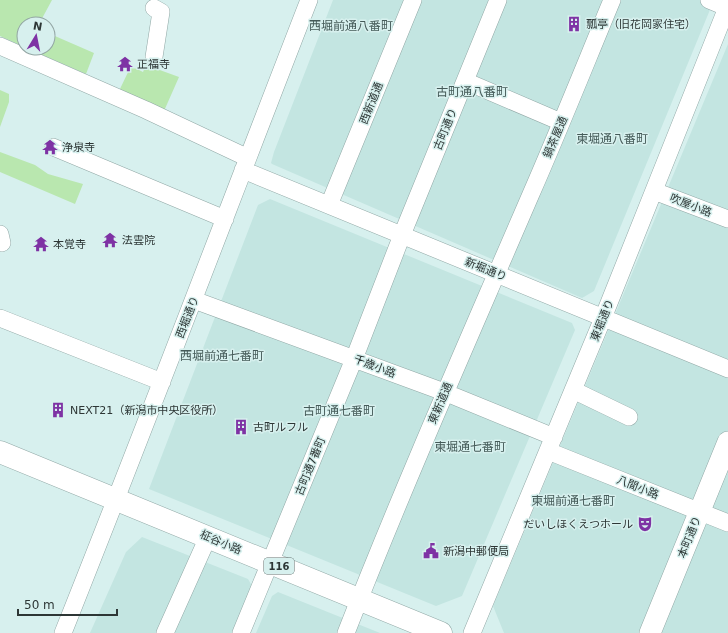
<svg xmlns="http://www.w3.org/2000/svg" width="728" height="633" viewBox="0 0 728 633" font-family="'DejaVu Sans','Noto Sans JP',sans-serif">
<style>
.built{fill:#c3e5e1}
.green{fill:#b9e7af}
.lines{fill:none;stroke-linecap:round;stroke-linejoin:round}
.minor-casing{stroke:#91a8a6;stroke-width:18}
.major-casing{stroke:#91a8a6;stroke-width:22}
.highway-casing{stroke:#91a8a6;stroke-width:23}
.minor{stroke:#fff;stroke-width:17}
.major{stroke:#fff;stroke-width:21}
.highway{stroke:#fff;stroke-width:22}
.labels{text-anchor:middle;stroke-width:3;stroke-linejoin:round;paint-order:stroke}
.shield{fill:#d7f0ee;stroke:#606e6c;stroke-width:1}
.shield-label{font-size:10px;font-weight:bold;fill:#2d3635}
.poi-label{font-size:11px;fill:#2d3635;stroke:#d7f0ee;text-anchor:start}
.street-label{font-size:11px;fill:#2d3635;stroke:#d7f0ee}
.neighbourhood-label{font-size:12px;fill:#455b59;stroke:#d7f0ee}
</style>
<rect width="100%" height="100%" fill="#d7f0ee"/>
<path class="built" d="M 333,0 L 714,0 L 594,291 L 582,298 L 272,164 L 271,163 L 274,152 Z
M 728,44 L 728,633 L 504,633 L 493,606 Z
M 270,199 L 572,323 L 575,330 L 462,596 L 436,606 L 149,489 L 258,205 Z
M 142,537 L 248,579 L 252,586 L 232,633 L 90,633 L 126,552 Z
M 278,592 L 380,633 L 256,633 L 272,596 Z"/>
<path class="green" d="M 0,0 L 52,0 L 39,24 L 24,24 L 24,47 L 0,36 Z
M 48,33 L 94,53 L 86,74 L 26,48 L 48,48 Z
M 146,65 L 179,77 L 164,111 L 119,91 L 131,66 L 143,72 Z
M 0,90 L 9,94 L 9,102 L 0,127 Z
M 0,152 L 35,165 L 48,174 L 83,184 L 75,204 L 0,172 Z"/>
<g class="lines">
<defs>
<path id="minor" d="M 709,0 L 728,8
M 0,46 L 146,110 L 248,158
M 154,57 L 161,12 L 154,8
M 465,81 L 561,122
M 53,147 L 225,219
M 243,170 L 728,369
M 654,191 L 728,219
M 329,205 L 413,0
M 0,234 L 2,243
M 194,300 L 444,392 L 554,437
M 0,318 L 162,382
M 573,390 L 629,417
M 548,451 L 728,523
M 63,633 C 147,423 227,211 309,0
M 165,633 L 208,537
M 241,633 L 354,359 L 402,235 L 498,0
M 346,633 C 404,485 468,340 531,194 C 559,130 585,65 612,0
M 472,633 L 603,318 L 728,5"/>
<path id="major" d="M 650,633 L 728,442"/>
<path id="highway" d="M 0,452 L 441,633"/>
</defs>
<use href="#minor" class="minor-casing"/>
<use href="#major" class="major-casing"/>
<use href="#highway" class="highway-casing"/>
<use href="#minor" class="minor"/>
<use href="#major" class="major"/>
<use href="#highway" class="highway"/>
</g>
<defs>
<symbol id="building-bare" viewBox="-9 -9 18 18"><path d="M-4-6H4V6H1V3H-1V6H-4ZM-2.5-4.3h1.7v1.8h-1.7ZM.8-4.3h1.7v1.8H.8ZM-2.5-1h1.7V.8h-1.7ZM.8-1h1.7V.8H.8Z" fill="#7e32a4" stroke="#d7f0ee" stroke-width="2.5" paint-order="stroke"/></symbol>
<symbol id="temple-bare" viewBox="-9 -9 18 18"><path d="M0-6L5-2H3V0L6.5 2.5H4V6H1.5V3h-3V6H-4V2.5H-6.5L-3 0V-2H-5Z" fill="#7e32a4" stroke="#d7f0ee" stroke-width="2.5" paint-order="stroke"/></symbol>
<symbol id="theatre-bare" viewBox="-9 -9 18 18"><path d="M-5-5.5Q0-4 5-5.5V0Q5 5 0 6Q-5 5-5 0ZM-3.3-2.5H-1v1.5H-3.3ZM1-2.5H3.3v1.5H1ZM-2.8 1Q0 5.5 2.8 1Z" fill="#7e32a4" stroke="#d7f0ee" stroke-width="2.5" paint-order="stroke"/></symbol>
<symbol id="civic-bare" viewBox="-9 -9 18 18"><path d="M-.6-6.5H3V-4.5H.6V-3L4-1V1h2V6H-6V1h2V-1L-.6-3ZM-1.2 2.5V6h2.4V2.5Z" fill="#7e32a4" stroke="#d7f0ee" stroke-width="2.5" paint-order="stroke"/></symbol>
</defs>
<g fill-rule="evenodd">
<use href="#building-bare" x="563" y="13" width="22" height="22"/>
<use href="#temple-bare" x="114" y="53" width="22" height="22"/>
<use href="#temple-bare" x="39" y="136" width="22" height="22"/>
<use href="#temple-bare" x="99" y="229" width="22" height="22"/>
<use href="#temple-bare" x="30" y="233" width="22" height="22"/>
<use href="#building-bare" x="47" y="399" width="22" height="22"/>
<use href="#building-bare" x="230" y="416" width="22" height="22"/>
<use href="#theatre-bare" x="634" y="513" width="22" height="22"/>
<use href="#civic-bare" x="420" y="540" width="22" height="22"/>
</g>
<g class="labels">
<rect class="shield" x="264" y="558" width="30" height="16" rx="3"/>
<g class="shield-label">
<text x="279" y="570">116</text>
</g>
<g class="poi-label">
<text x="586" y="28">瓢亭（旧花岡家住宅）</text>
<text x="137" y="68">正福寺</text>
<text x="62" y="151">浄泉寺</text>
<text x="122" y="244">法雲院</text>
<text x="53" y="248">本覚寺</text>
<text x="70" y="414">NEXT21（新潟市中央区役所）</text>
<text x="253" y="431">古町ルフル</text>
<text x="633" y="528" text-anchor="end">だいしほくえつホール</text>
<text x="443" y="555">新潟中郵便局</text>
</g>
<g class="street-label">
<text transform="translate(371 103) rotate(-68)" y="4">西新道通</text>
<text transform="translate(445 129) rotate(-68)" y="4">古町通り</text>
<text transform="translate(555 137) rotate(-67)" y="4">鍋茶屋通</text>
<text transform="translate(691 205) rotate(21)" y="4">吹屋小路</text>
<text transform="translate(486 269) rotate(22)" y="4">新堀通り</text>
<text transform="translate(187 317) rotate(-69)" y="4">西堀通り</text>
<text transform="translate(602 320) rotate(-68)" y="4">東堀通り</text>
<text transform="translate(375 366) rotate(21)" y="4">千歳小路</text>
<text transform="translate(440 403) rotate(-67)" y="4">東新道通</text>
<text transform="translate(310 466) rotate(-68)" y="4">古町通7番町</text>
<text transform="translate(638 487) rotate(22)" y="4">八間小路</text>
<text transform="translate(689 537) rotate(-68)" y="4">本町通り</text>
<text transform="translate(221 542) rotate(23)" y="4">柾谷小路</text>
</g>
<g class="neighbourhood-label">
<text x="351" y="30">西堀前通八番町</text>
<text x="472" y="96">古町通八番町</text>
<text x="612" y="143">東堀通八番町</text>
<text x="222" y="360">西堀前通七番町</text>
<text x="339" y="415">古町通七番町</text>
<text x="470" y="451">東堀通七番町</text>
<text x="573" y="505">東堀前通七番町</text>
</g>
</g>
<g transform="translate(36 36) rotate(10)"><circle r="19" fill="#d7f0ee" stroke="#93a6a4"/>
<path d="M0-3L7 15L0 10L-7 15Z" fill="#7e32a4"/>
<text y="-6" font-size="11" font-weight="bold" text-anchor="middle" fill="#2d3635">N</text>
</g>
<path d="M18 609v6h99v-6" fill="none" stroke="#2d3635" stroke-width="2"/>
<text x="24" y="609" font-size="12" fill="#2d3635" stroke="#d7f0ee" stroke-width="3" paint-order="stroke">50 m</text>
</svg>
